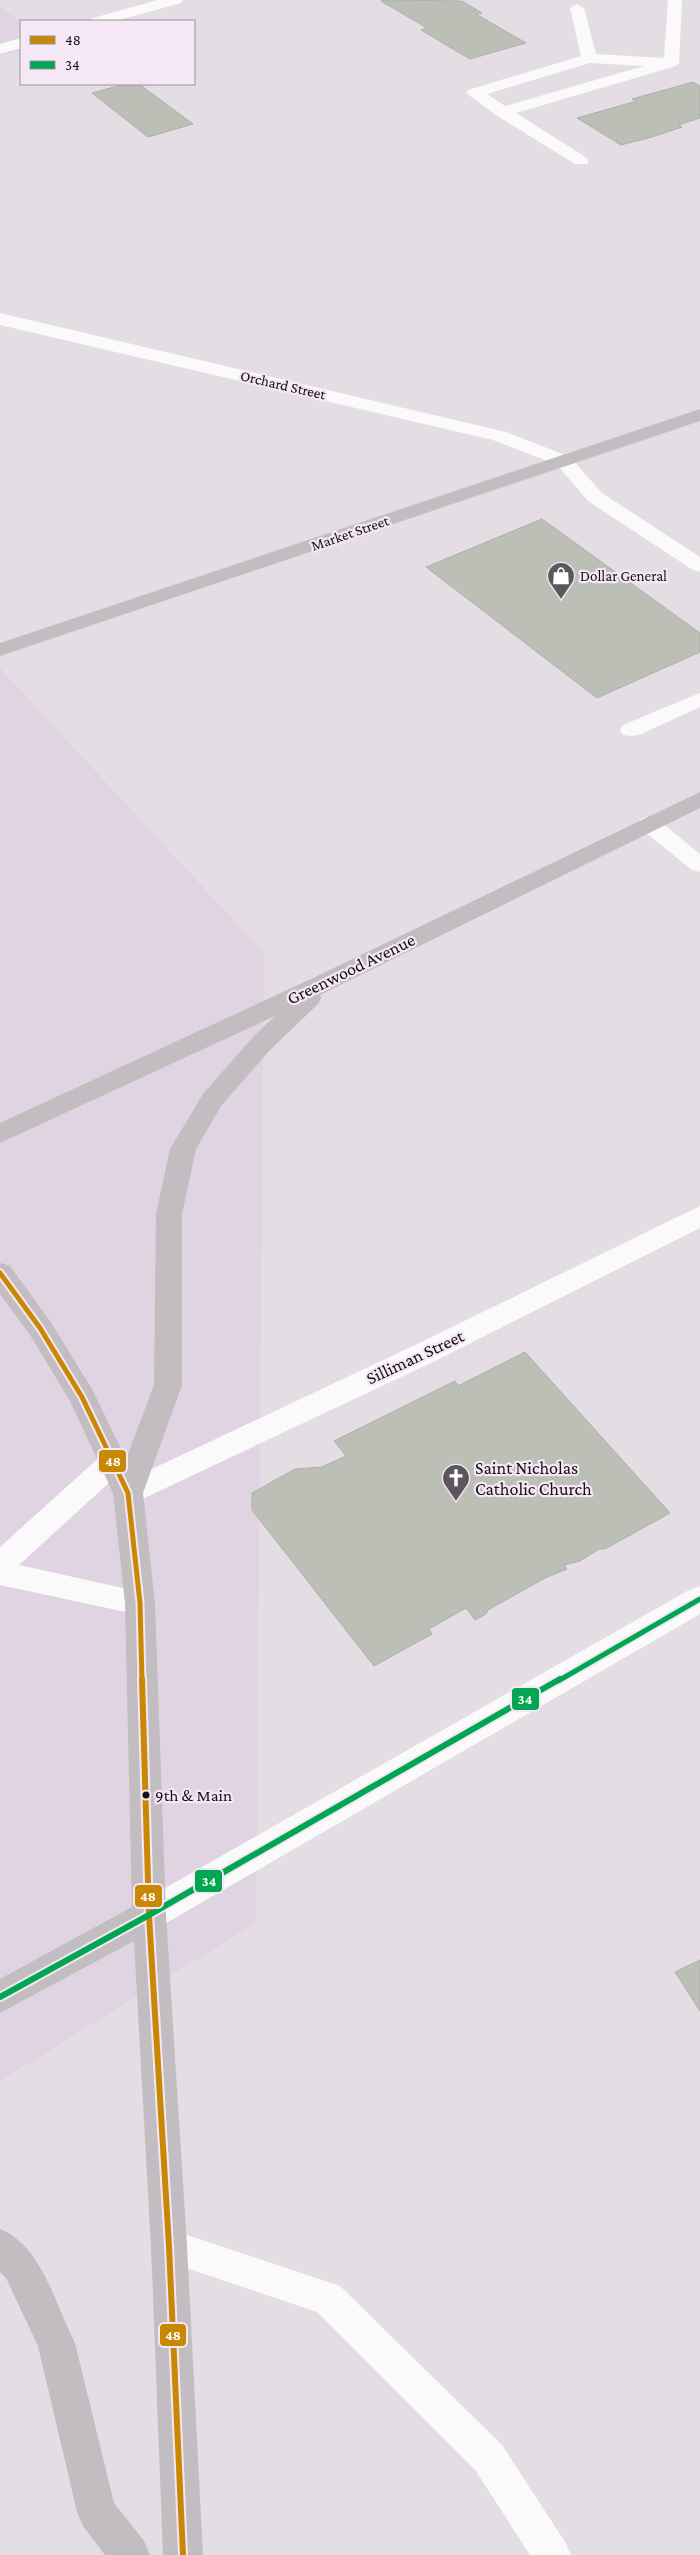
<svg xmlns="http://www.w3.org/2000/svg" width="700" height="2555" viewBox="0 0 700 2555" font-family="'Crimson Pro',serif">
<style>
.built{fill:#e1d4e2}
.building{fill:#bbbfb5;stroke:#afaeae}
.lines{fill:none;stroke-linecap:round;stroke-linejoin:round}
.lane{fill:#fbfafb;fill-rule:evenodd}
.street{fill:#fbfafb;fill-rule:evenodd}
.primary{fill:#c1bdc1;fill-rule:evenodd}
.bus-1-far1-casing{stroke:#f5e7f5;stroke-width:9}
.bus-1-casing{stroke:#f5e7f5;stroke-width:10}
.bus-2-far1-casing{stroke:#f5e7f5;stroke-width:9}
.bus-2-casing{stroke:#f5e7f5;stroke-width:10}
.bus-1-far1{stroke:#c98804;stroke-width:5}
.bus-1{stroke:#c98804;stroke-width:6}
.bus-2-far1{stroke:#00a651;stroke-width:5}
.bus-2{stroke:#00a651;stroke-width:6}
.bus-dot{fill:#130f13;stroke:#f5e7f5;stroke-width:2}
.labels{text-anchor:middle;stroke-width:4.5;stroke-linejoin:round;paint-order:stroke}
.far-street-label{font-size:15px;fill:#130f13;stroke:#f5e7f5}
.far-poi-label{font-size:15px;fill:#130f13;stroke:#f5e7f5;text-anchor:start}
.bus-label{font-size:17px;fill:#130f13;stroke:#f5e7f5;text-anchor:start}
.street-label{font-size:18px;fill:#130f13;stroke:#f5e7f5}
.poi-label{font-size:18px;fill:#130f13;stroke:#f5e7f5;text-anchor:start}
.line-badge{stroke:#f5e7f5;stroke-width:2}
.badge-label{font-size:14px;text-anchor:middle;font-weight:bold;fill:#fff}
</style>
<rect width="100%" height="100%" fill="#e4dee4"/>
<path class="built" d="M 0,7 L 21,22 L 21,50 L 0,55 Z
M 0,668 L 264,953 L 256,1923 L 0,2081 Z"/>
<path class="building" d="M 385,0 L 462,1 L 482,13 L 476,14 L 526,43 L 470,59 L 421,30 L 427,28 L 381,1 Z
M 693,82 L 700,86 L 700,118 L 678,125 L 682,127 L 652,137 L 621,145 L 577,118 L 637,101 L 632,99 Z
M 125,84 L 139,84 L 193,124 L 148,137 L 92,93 Z
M 542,519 L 700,633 L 700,652 L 597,698 L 426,567 Z
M 525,1352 L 670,1513 L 605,1549 L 599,1549 L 580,1561 L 564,1565 L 567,1569 L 545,1578 L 488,1610 L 486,1614 L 475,1620 L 466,1608 L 429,1629 L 432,1634 L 374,1666 L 252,1510 L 252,1493 L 295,1469 L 322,1467 L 346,1456 L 334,1441 L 455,1381 L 458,1386 Z
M 700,1960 L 700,2011 L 675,1972 Z"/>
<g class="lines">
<path class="lane" d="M 668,0 L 682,0 L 679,63 L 676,66 L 516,113 L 587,158 L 589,161 L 587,164 L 575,164 L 496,115 L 466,93 L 468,90 L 581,56 L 570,8 L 577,4 L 584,8 L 596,54 L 664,58 ZM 590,63 L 644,66 L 505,106 L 487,94 Z
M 563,455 L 570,457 L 602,493 L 700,557 L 700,572 L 693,570 L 588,501 L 554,461 L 556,457 Z
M 700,693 L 700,707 L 639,735 L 631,736 L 623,735 L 620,730 L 623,725 Z
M 649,817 L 657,819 L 700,854 L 700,872 L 692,870 L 641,829 L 638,824 L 641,819 Z
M 113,1451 L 123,1454 L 127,1462 L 123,1470 L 19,1565 L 150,1594 L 155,1603 L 150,1612 L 140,1615 L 0,1585 L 0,1547 L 103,1454 Z
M 169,2229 L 340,2286 L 502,2445 L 565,2542 L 571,2555 L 530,2555 L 476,2471 L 317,2312 L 157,2258 L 152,2246 L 157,2234 Z"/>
<path class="street" d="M 158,0 L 183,0 L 181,3 L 116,21 L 91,21 L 93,18 Z
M 21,38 L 21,48 L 0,54 L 0,44 Z
M 0,313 L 506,432 L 570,457 L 573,461 L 570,465 L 563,467 L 493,440 L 0,325 Z
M 700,1206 L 700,1228 L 435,1361 L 138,1501 L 128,1505 L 118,1501 L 113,1493 L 118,1485 L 415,1345 Z
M 700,1586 L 700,1614 L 161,1926 L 149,1930 L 137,1926 L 132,1915 L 137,1904 L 689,1590 Z"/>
<path class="primary" d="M 700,409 L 700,421 L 0,656 L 0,643 Z
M 700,792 L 700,808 L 320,995 L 321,998 L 318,1004 L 270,1050 L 221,1106 L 196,1149 L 182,1214 L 182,1385 L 143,1493 L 155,1603 L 166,1915 L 187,2246 L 203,2555 L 163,2555 L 151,2246 L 134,1941 L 0,2013 L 0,1979 L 132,1907 L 125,1603 L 113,1493 L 70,1401 L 30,1335 L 0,1294 L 0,1263 L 10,1266 L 50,1321 L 92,1389 L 126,1459 L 154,1385 L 156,1214 L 170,1149 L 203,1094 L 252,1038 L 275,1016 L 0,1143 L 0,1123 L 313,978 Z
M 0,2229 C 39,2245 52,2294 69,2330 L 75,2343 L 114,2503 L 144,2541 L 150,2555 L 105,2555 L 83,2526 L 77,2512 L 38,2346 L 6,2278 L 0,2272 Z"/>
<defs>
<path id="bus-1-far1" d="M 0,1273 L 40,1328 L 82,1397 L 128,1493 L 140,1603 L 142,1681"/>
<path id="bus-1" d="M 142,1679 L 149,1915 L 169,2246 L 183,2555"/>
<path id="bus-2-far1" d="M 558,1681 L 700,1599"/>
<path id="bus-2" d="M 0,1997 L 149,1915 L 560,1679"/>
</defs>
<use href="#bus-1-far1" class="bus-1-far1-casing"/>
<use href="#bus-1" class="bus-1-casing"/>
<use href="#bus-2-far1" class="bus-2-far1-casing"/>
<use href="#bus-2" class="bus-2-casing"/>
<use href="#bus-1-far1" class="bus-1-far1"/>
<use href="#bus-1" class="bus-1"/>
<use href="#bus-2-far1" class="bus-2-far1"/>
<use href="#bus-2" class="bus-2"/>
</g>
<defs>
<symbol id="shop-pin" viewBox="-11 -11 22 30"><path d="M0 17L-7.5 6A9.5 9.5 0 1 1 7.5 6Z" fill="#5c575c" stroke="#f5e7f5"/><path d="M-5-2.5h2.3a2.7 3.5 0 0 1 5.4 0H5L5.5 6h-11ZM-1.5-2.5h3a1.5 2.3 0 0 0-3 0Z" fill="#fff"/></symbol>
<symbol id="church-pin" viewBox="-11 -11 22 30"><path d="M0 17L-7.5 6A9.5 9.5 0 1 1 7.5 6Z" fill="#5c575c" stroke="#f5e7f5"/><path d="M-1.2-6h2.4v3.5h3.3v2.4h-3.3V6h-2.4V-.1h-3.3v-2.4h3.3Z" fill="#fff"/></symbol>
</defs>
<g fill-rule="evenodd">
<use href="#shop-pin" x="545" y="560" width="32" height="43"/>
<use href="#church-pin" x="440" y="1462" width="32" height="43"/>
</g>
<circle class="bus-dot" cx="146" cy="1795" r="4.5"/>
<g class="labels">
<g class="far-street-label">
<text transform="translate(283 385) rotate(13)" y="5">Orchard Street</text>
<text transform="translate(350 533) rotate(-19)" y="5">Market Street</text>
</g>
<g class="far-poi-label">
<text x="580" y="581">Dollar General</text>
</g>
<g class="bus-label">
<text x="155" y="1801">9th &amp; Main</text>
</g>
<g class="street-label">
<text transform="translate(351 969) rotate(-26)" y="6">Greenwood Avenue</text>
<text transform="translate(415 1357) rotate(-25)" y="6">Silliman Street</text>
</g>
<g class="poi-label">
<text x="475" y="1474">Saint Nicholas<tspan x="475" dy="21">Catholic Church</tspan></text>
</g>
</g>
<g class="line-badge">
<rect x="98" y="1449" width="29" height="24" rx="5" fill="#c98804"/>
<rect x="511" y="1687" width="29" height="24" rx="5" fill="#00a651"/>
<rect x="194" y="1869" width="29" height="24" rx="5" fill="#00a651"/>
<rect x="134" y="1884" width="29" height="24" rx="5" fill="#c98804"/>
<rect x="159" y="2323" width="28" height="24" rx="5" fill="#c98804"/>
</g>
<g class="badge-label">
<text x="113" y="1466">48</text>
<text x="525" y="1704">34</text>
<text x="209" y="1886">34</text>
<text x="148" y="1901">48</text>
<text x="173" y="2340">48</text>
</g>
<rect x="20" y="20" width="175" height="65" fill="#f5e7f5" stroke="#9b919b"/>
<rect x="30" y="36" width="25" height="8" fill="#c98804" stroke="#9b919b"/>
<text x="65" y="45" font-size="15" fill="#130f13">48</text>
<rect x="30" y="61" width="25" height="8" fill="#00a651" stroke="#9b919b"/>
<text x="65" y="70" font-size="15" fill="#130f13">34</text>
</svg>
